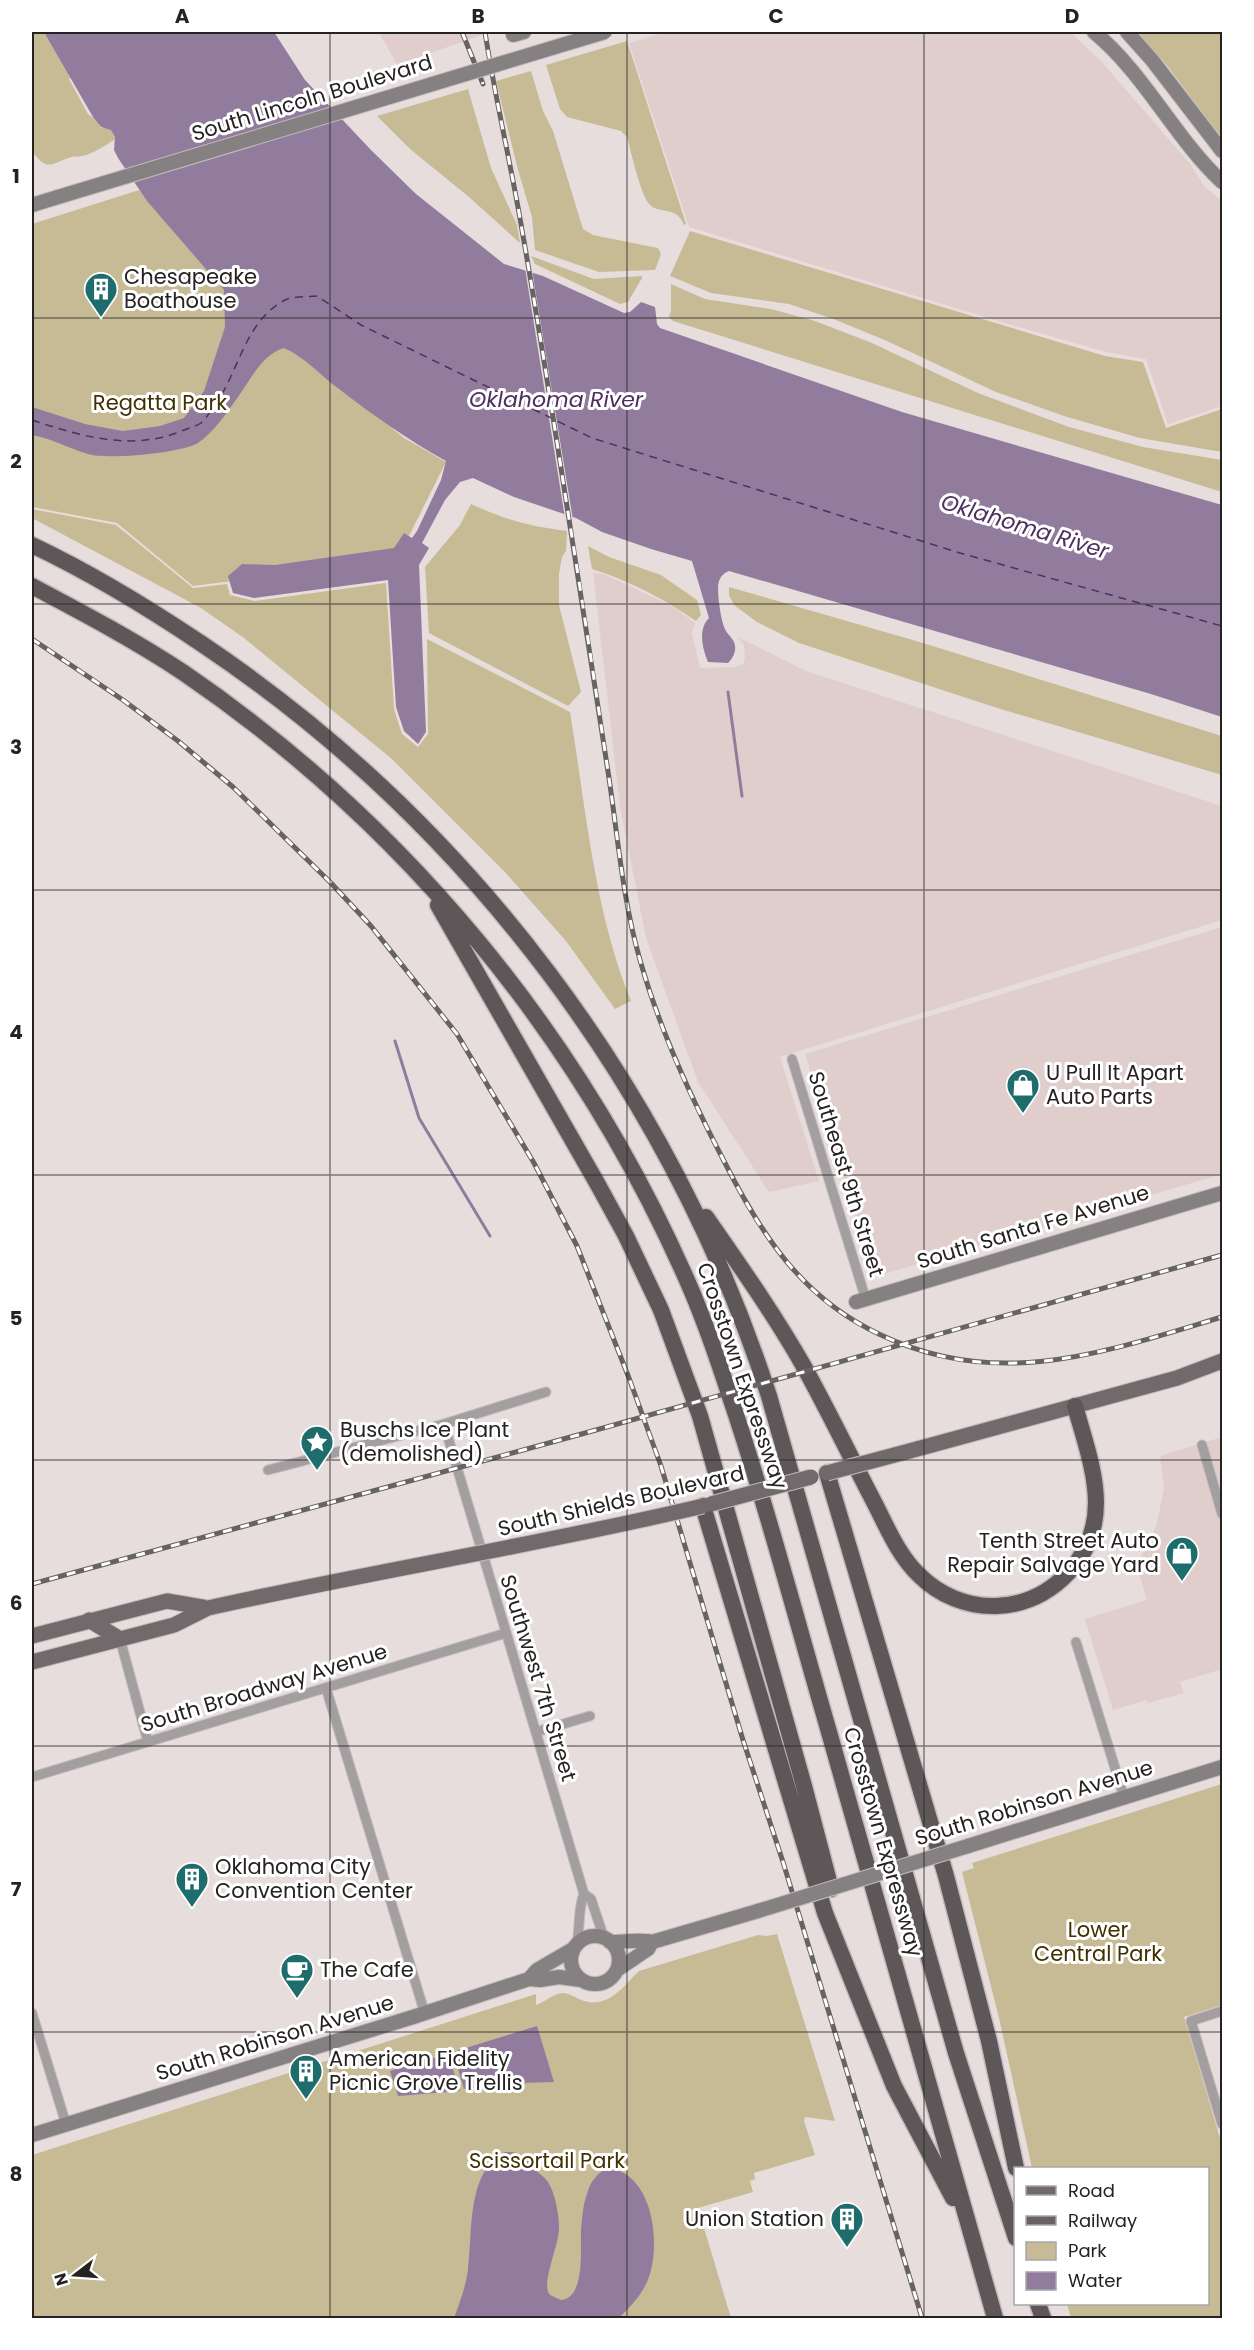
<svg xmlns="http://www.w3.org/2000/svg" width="1254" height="2350" viewBox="0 0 1254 2350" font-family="Poppins,sans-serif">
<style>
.built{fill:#e0cecd}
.green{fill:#c7bb96}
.water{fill:#927c9d}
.pier{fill:#e7dddc}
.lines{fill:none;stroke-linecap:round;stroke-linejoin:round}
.stream{stroke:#927c9d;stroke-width:3}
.ferry{stroke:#4e2f5d;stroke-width:1.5;stroke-dasharray:8 6;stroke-linecap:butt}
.street-casing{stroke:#c4bbbb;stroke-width:11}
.secondary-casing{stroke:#c4bbbb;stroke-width:16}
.primary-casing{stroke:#c4bbbb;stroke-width:17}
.highway-casing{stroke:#c4bbbb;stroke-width:19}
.street{stroke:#a39fa1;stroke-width:9}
.secondary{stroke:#858082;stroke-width:14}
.primary{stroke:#706a6d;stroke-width:15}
.highway{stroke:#5e575a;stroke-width:16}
.rail-casing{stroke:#686262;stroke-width:5}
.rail{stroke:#fff;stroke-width:3;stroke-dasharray:9;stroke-linecap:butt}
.secondary-bridge-casing{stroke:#c4bbbb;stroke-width:16;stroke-linecap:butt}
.primary-bridge-casing{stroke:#c4bbbb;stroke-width:17;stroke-linecap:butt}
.secondary-bridge{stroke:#858082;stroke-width:14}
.primary-bridge{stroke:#706a6d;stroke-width:15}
.grid{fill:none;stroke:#262222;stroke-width:1.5;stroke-opacity:0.55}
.labels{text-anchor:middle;stroke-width:6;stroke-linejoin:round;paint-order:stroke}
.street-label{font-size:21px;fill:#262222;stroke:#fff}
.poi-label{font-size:21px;fill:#262222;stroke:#fff;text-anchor:start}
.park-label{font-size:21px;fill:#3f3100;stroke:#fff}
.water-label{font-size:22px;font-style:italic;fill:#4e2f5d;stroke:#fff}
.neatline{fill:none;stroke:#262222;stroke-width:2}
.grid-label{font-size:20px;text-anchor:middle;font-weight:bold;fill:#262222}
</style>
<rect width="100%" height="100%" fill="#e7dddc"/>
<path class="built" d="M 379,32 L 490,32 L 397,65 Z
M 667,32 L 1070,32 L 1102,62 L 1191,165 L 1204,186 L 1222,201 L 1222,406 L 1168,424 L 1146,359 L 1106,352 L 995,320 L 689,227 L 629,43 Z
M 593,572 L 606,575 L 672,606 L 695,623 L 692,633 L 700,668 L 734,667 L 743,664 L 745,658 L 744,646 L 738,637 L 806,671 L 1222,806 L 1222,920 L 780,1057 L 819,1181 L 769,1192 L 698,1082 L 646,938 L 620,807 Z
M 1222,927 L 1222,1174 L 874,1277 L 805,1054 Z
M 1222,1437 L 1222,1669 L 1180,1682 L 1184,1693 L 1148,1703 L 1146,1700 L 1113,1710 L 1085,1619 L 1147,1600 L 1136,1564 L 1147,1547 L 1157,1523 L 1164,1488 L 1160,1456 Z"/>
<path class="green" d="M 32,32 L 58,32 L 85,70 L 69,79 L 88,114 L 96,120 L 101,128 L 110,128 L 116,139 C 105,145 94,154 82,156 C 79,157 75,156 72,157 C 53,162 48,174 32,151 Z
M 1137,32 L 1222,32 L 1222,139 L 1169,68 Z
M 627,41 L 686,224 L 684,225 C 676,205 661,215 650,205 C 641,197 631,151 627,137 L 621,131 L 567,117 L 560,109 L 546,65 Z
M 531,71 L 543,111 L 553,131 L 583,229 L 593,235 L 658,248 L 661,254 L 655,270 L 599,272 L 535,250 L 532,217 L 518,170 L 496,81 Z
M 468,89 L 491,168 L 517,225 L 520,243 L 469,197 L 410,149 L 377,116 Z
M 139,190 L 224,290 L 404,438 L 446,462 L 397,560 L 193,586 L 117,523 L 32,507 L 32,224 Z
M 690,231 L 1105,356 L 1143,362 L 1166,428 L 1222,409 L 1222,452 L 1140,438 L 1067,417 L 996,392 L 887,341 L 836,320 L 789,304 L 711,293 L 670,276 Z
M 531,256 L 594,279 L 642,276 L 642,278 L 628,302 L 620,304 L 535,264 Z
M 671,284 L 705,299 L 771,309 L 815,321 L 872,343 L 978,393 L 1069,427 L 1143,447 L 1222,460 L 1222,492 L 673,321 L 669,317 L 671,310 Z
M 471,504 C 506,520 528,526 567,531 L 566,551 L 562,557 L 559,574 L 559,605 L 581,692 L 568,706 L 429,633 L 425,567 L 460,525 Z
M 32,509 L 116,525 L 193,588 L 227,584 L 230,595 L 255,601 L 386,583 L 394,709 L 402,734 L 418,747 L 428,734 L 427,639 L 570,712 C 586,809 594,910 631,1001 L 615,1009 L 566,941 L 505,872 L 392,759 L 244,638 L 201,608 L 32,518 Z
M 588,546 L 609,557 L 661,575 L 697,600 L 701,615 L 696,621 C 664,599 630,581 592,569 Z
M 729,587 L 923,643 L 1222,736 L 1222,775 L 994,707 L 799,643 L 757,622 L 734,605 L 729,595 Z
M 1222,1784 L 1222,2005 L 1184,2017 L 1222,2145 L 1222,2318 L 1071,2318 L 1067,2304 L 1208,2304 L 1208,2168 L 1032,2168 L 999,2018 L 962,1872 L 974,1868 L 972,1863 Z
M 777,1934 L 835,2121 L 805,2117 L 804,2121 L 815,2155 L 754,2173 L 755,2179 L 750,2181 L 753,2192 L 698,2208 L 731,2318 L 32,2318 L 32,2155 L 536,1994 L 536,2005 C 545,2002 552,1994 562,1993 C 570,1993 577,1999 584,2001 C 610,2008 623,1986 639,1971 L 758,1935 L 767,1936 Z"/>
<path class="water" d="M 44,32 L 274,32 L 305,80 L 371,150 L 416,194 L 504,264 L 543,276 L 624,313 L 630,312 L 641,302 L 655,307 L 657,324 L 660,328 L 902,412 L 1222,505 L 1222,717 L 1151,694 L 729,571 C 724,573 721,576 719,581 C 716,589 721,622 725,629 C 728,636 734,638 735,646 C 736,653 732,659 728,663 L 708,662 C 702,648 698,629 709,618 L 692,561 L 651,549 L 602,532 L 576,518 L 514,497 L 473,478 L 460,482 L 445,500 L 422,543 L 429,548 L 419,565 L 426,732 L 418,744 L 404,731 L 396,707 L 388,580 L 254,598 L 233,593 L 228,576 L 242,564 L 275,565 L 394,548 L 404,533 L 412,538 L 417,531 L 441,480 L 446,461 C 408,440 374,416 339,389 C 321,376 305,357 284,348 C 262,355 253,376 240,394 C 229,410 214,432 198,443 C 182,453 107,460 88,454 C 68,448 53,439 32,435 L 32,407 L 85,424 L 123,431 L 160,426 L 184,418 L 204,391 L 225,327 L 224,290 L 147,201 L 118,158 L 114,150 L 115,137 L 111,130 L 101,127 L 93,117 Z
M 537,2026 L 554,2082 L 521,2083 L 464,2089 L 453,2052 Z
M 448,2054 L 460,2091 L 398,2096 L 390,2071 Z
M 505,2152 C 521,2151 526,2157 535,2169 C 539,2174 545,2177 548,2182 C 555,2193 559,2214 559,2227 C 560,2244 540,2284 550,2295 L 561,2300 C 586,2298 580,2247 581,2230 C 582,2219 583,2204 587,2194 C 590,2182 596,2175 606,2168 C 653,2171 661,2242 649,2277 C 643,2294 631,2306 619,2318 L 454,2318 C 460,2302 466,2286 468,2269 C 473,2232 466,2172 505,2152 Z"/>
<path class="pier" d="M 525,268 L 532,270 L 573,520 L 565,518 Z"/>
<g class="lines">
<path class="stream" d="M 728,692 L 742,796
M 395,1041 L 419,1118 L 490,1236"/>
<path class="ferry" d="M 32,420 C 80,436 130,451 179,432 C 186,429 195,427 201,423 C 205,420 209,413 212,409 C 239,375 243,322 285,300 C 293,296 308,297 317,296 L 361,325 L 592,438 L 960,553 L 1222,626"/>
<defs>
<path id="street" d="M 792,1059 L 866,1300
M 444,1424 L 584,1894 C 578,1907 580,1928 577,1943
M 1202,1445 L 1222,1514
M 268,1470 L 444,1424 L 546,1392
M 120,1639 L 148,1742
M 1076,1642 L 1124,1797
M 326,1688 L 425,2014
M 536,1732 L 590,1716
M 32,1777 L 506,1633
M 584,1894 L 591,1899 L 604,1938
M 1222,2011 L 1191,2021 L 1222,2124
M 32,2013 L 66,2124"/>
<path id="secondary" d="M 1094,32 C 1145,74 1174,137 1222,182
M 1127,32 L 1152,60 L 1222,151
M 513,35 L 524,32
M 32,205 L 58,197
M 856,1302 L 1222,1193
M 968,1846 L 1222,1767
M571 1960a24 24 0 1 1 48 0a24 24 0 1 1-48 0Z
M 610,1942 C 622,1942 642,1939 652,1942 L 758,1911
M 617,1970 L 648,1949 L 652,1942
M 529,1979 L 537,1970 L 573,1949
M 32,2135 L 413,2017 L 529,1979 L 540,1980 L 559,1977 L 581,1980"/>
<path id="primary" d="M 917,1449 L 1177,1378 L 1222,1361
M 89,1620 L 120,1639
M 32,1636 L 167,1601 L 208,1608
M 32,1662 L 174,1625 L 208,1608"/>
<path id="highway" d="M 32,545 C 91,573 147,607 202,644 C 469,823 670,1091 769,1396 L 956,2053 L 1016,2238
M 32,586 C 83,613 136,641 184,673 C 405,824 578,1034 686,1278 C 707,1325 723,1375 739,1424 C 772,1525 799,1629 829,1732 C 884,1927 940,2123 995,2318
M 438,905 L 597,1183 L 626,1236 L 661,1310 L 700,1416 L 804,1786 L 831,1889
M 706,1217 C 740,1266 774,1314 803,1365 C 828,1410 850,1456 874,1502 C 887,1527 898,1555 919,1575 C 939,1595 967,1607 996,1606 C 1024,1605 1049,1593 1068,1573 C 1116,1522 1091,1464 1075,1406
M 827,1473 L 946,1876 L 989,2041 L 1016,2168
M 703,1506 L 825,1913 L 894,2086 L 953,2198
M 1038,2304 L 1043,2318"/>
</defs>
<use href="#street" class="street-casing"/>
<use href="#secondary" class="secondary-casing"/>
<use href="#primary" class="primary-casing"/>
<use href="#highway" class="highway-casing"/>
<use href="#street" class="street"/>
<use href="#secondary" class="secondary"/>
<use href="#primary" class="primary"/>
<use href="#highway" class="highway"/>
<defs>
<path id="rail" d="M 462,32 L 483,84
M 485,32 C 495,98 511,164 522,230 C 538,320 552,410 566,500 C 581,592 595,685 609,778 C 618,839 623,901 640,960 C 660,1031 691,1098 725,1163 C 762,1236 803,1299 881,1335 C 999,1391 1105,1352 1222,1317
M 32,639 L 123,700 L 178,741 L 233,787 L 331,883 L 371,926 L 457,1034 L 534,1163 L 577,1246 L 629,1378 L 661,1466 L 743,1740 L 783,1862 L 922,2318
M 32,1584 L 578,1435 L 1222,1255"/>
</defs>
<use href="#rail" class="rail-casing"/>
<use href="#rail" class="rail"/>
<defs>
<path id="secondary-bridge" d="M 58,197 L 605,32
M 758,1911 L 968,1846"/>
<path id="primary-bridge" d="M 827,1473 L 917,1449
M 711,1504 L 811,1477
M 208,1608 C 373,1571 539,1545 703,1506"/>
</defs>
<use href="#secondary-bridge" class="secondary-bridge-casing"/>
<use href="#primary-bridge" class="primary-bridge-casing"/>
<use href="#secondary-bridge" class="secondary-bridge"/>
<use href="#primary-bridge" class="primary-bridge"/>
</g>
<path class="grid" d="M 330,32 L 330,2318M 627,32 L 627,2318M 924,32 L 924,2318M 32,318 L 1222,318M 32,604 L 1222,604M 32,890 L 1222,890M 32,1175 L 1222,1175M 32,1460 L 1222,1460M 32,1746 L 1222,1746M 32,2032 L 1222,2032"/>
<defs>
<symbol id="building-pin" viewBox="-11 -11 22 30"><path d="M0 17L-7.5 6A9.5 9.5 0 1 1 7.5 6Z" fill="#1f6c6d" stroke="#fff"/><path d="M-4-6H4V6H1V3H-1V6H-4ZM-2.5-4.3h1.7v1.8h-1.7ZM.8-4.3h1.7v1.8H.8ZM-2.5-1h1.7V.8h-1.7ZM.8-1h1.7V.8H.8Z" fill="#fff"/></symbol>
<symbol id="shop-pin" viewBox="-11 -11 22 30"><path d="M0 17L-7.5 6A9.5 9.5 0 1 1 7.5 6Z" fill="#1f6c6d" stroke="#fff"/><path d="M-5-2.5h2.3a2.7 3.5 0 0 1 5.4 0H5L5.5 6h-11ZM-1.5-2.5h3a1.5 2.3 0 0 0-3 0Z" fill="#fff"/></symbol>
<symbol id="sight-pin" viewBox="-11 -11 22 30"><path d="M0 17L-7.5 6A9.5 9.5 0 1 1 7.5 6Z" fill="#1f6c6d" stroke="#fff"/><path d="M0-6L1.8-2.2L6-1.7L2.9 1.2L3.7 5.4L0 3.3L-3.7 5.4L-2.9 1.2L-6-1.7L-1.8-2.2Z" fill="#fff"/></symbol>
<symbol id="cafe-pin" viewBox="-11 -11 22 30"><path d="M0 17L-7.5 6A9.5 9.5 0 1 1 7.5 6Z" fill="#1f6c6d" stroke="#fff"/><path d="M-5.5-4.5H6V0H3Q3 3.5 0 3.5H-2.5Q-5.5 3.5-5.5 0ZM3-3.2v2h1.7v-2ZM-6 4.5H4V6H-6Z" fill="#fff"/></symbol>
</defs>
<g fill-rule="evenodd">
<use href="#building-pin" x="82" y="270" width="38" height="52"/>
<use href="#shop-pin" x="1004" y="1066" width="38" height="52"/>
<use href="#sight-pin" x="298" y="1423" width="38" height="52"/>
<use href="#shop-pin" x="1163" y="1534" width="38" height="52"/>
<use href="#building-pin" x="173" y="1860" width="38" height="52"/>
<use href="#cafe-pin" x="278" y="1951" width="38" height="52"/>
<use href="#building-pin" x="287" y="2052" width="38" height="52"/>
<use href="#building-pin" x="828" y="2200" width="38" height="52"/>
</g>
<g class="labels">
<g class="street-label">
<text transform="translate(312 98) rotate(-17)" y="7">South Lincoln Boulevard</text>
<text transform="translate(846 1174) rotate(73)" y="7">Southeast 9th Street</text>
<text transform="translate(1033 1227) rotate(-17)" y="7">South Santa Fe Avenue</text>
<text transform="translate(742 1376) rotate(71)" y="7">Crosstown Expressway</text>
<text transform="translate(621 1501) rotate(-13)" y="7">South Shields Boulevard</text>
<text transform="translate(538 1678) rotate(73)" y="7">Southwest 7th Street</text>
<text transform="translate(264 1688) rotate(-17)" y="7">South Broadway Avenue</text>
<text transform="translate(1034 1803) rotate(-17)" y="7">South Robinson Avenue</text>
<text transform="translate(883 1842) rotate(74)" y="7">Crosstown Expressway</text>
<text transform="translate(275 2038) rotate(-17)" y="7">South Robinson Avenue</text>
</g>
<g class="poi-label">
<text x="124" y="284">Chesapeake<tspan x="124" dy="24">Boathouse</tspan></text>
<text x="1046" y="1080">U Pull It Apart<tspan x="1046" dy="24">Auto Parts</tspan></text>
<text x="340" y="1437">Buschs Ice Plant<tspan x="340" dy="24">(demolished)</tspan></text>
<text x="1159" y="1548" text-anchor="end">Tenth Street Auto<tspan x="1159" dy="24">Repair Salvage Yard</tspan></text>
<text x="215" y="1874">Oklahoma City<tspan x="215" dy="24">Convention Center</tspan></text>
<text x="320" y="1977">The Cafe</text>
<text x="329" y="2066">American Fidelity<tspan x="329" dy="24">Picnic Grove Trellis</tspan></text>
<text x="824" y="2226" text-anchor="end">Union Station</text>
</g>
<g class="park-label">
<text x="160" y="410">Regatta Park</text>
<text x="1098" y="1937">Lower<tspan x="1098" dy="24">Central Park</tspan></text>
<text x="547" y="2168">Scissortail Park</text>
</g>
<g class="water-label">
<text x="556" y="407">Oklahoma River</text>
<text transform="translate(1025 526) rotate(17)" y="8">Oklahoma River</text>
</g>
</g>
<rect width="1254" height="2350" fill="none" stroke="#ffffff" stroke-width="66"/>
<rect x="1014" y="2167" width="195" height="138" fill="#ffffff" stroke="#a8a7a7" stroke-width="1.5"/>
<rect x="1026" y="2186" width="30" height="9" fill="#706a6d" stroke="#a8a7a7" stroke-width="1.5"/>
<text x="1068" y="2197" font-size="18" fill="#262222">Road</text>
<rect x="1026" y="2216" width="30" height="9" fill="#686262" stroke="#a8a7a7" stroke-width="1.5"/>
<text x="1068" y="2227" font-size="18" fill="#262222">Railway</text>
<rect x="1026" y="2242" width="30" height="18" fill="#c7bb96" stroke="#a8a7a7" stroke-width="1.5"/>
<text x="1068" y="2257" font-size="18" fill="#262222">Park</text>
<rect x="1026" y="2272" width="30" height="18" fill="#927c9d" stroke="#a8a7a7" stroke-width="1.5"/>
<text x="1068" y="2287" font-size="18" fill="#262222">Water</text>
<g transform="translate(75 2275) rotate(253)" stroke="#ffffff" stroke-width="4.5" paint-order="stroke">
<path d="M0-4.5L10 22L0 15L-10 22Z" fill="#262222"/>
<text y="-9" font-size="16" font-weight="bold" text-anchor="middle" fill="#262222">N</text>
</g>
<rect x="33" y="33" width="1188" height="2284" class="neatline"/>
<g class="grid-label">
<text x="182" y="23">A</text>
<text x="478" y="23">B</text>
<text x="776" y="23">C</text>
<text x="1072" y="23">D</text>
<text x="16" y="183">1</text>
<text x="16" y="468">2</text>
<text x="16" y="754">3</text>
<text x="16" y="1039">4</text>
<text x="16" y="1325">5</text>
<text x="16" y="1610">6</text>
<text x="16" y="1896">7</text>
<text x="16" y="2181">8</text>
</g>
</svg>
